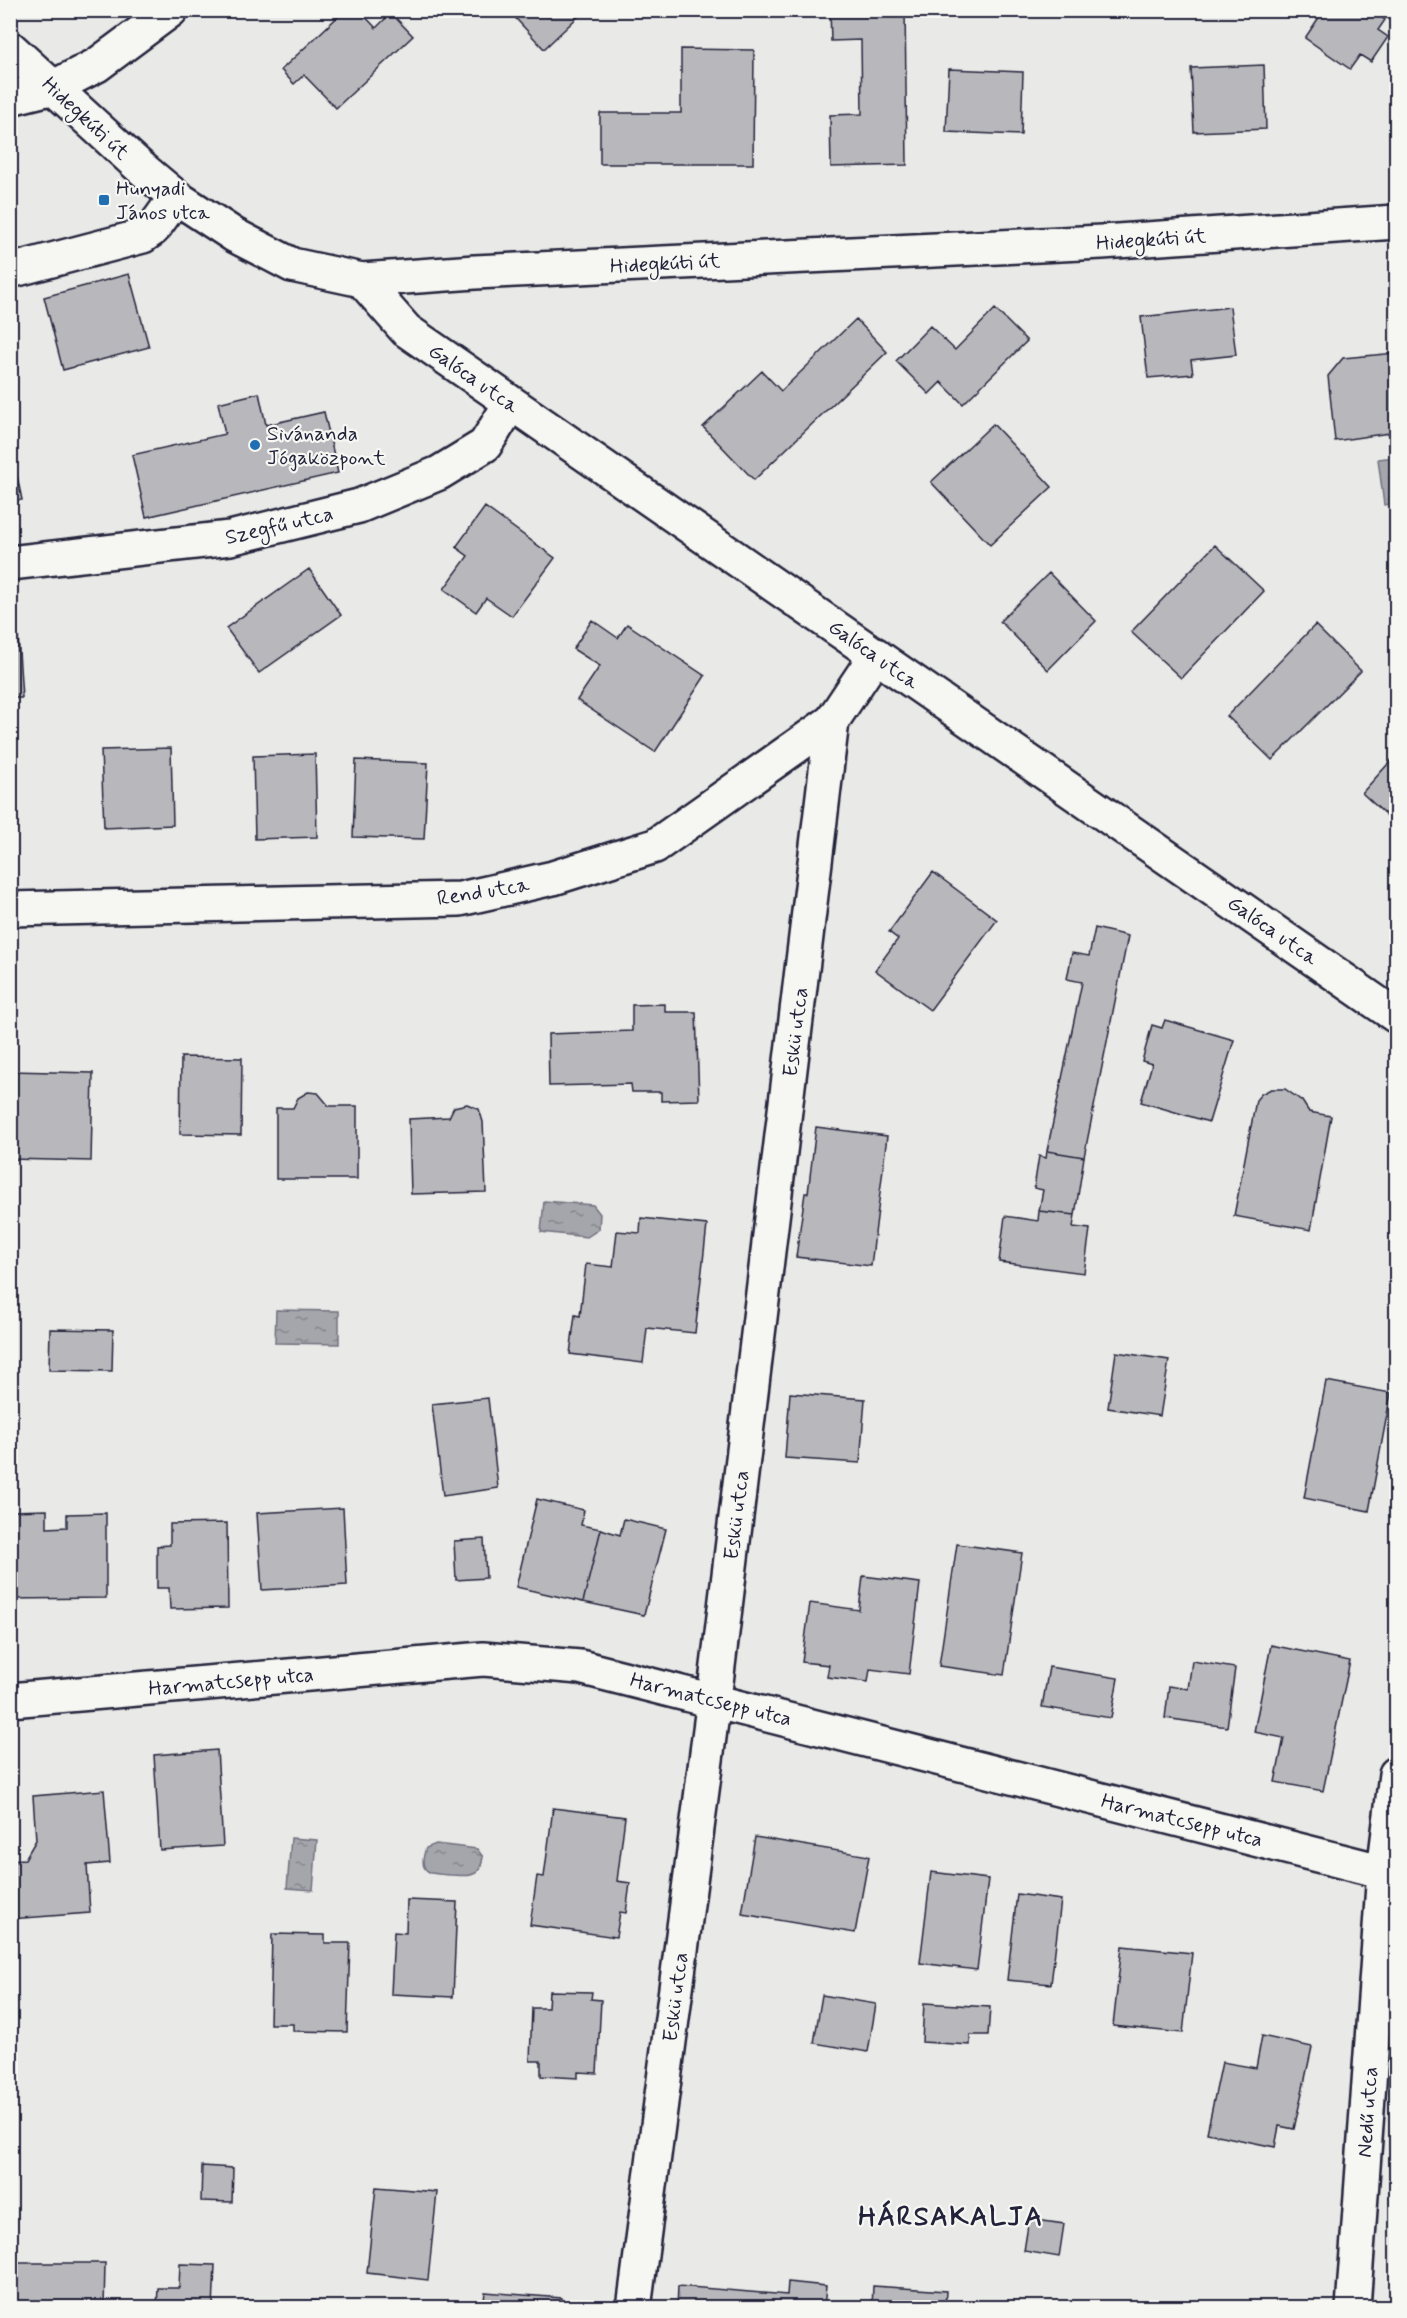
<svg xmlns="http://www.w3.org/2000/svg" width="1407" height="2318" viewBox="0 0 1407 2318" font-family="Mynerve,sans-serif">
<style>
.water{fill:url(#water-ripples);stroke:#71717f;stroke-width:1.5}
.building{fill:#b8b8bc;stroke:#22223b;stroke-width:1.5}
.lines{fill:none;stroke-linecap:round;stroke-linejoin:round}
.minor-casing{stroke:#22223b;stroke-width:38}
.secondary-casing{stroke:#22223b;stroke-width:38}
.minor{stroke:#f6f6f2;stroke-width:33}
.secondary{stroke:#f6f6f2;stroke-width:33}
.poi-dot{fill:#1f6fb2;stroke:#f6f6f2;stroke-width:2}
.labels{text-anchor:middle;stroke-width:4.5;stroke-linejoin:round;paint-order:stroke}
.street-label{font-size:21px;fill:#22223b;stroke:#f6f6f2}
.poi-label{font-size:21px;fill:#22223b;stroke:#f6f6f2;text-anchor:start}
.district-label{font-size:27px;font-weight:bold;letter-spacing:1.5px;fill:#22223b;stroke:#f6f6f2}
</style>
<defs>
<pattern id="water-ripples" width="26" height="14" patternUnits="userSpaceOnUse" patternTransform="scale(1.5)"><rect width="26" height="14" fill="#a5a5ac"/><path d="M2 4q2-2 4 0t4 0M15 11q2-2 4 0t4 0" fill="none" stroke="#86868d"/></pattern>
</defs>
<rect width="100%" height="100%" fill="#e9e9e7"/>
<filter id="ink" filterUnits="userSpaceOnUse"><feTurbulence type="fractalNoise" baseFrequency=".0167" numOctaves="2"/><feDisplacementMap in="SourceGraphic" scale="12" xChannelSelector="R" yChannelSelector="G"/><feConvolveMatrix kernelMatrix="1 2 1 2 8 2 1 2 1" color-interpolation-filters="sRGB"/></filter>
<g filter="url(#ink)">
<path class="water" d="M 1396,457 L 1396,503 L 1384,505 L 1378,459 Z
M 544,1201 L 593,1205 L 600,1214 L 599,1229 L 587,1237 L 541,1232 Z
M 276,1310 L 339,1311 L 339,1344 L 275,1343 Z
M 291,1838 L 317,1840 L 313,1890 L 287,1888 Z
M 436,1844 L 477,1849 L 483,1857 C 482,1862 481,1868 478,1871 C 472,1878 459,1875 450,1875 C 429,1874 417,1873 426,1848 Z"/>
<path class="building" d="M 345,10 L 359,10 L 376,28 L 391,13 L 413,36 L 336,108 L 304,75 L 294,84 L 281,70 Z
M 508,10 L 585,10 L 544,49 Z
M 830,10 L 905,10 L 907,165 L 831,167 L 830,115 L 862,114 L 861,40 L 831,41 Z
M 1324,10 L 1371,10 L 1385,20 L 1378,30 L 1388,37 L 1371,62 L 1360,55 L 1350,69 L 1305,38 Z
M 681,49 L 754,50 L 753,164 L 600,164 L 600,113 L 681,113 Z
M 1264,65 L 1266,129 L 1194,132 L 1191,68 Z
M 949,69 L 1023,72 L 1021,135 L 946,132 Z
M 129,274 L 149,347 L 63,370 L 44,297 Z
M 1230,307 L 1236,355 L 1191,360 L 1193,374 L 1148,378 L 1141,317 Z
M 995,309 L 1027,341 L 963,404 L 941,382 L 929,394 L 896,361 L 930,326 L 955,350 Z
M 856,319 L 887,352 L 754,480 L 703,427 L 762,371 L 781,391 Z
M 1396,353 L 1396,432 L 1335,441 L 1328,376 L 1343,358 Z
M 259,393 L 266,425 L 324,412 L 338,473 L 146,517 L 132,455 L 225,434 L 218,403 Z
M 993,424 L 1052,487 L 990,545 L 931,482 Z
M 10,456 L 13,456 L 22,500 L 10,502 Z
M 485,507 L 555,558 L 512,616 L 486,598 L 476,612 L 444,589 L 468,556 L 456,547 Z
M 1215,545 L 1264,591 L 1181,678 L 1131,632 Z
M 309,569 L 341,615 L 259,673 L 226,628 Z
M 1049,573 L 1096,621 L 1048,670 L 1000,621 Z
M 10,604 L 16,604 L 22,698 L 10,698 Z
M 592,620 L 618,638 L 627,624 L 705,676 L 655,752 L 577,700 L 600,666 L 573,649 Z
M 1315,625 L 1361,671 L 1272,760 L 1227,716 Z
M 171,748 L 173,825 L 104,828 L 101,750 Z
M 315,754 L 317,837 L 255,839 L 253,756 Z
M 1396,755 L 1396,824 L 1362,793 Z
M 356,760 L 428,763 L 424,839 L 353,837 Z
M 933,872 L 997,920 L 930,1010 L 875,970 L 898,939 L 889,932 Z
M 1095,928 L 1128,936 L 1084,1157 L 1047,1151 L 1082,982 L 1067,979 L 1072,953 L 1089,956 Z
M 665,1004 L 665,1012 L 696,1012 L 699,1100 L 661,1101 L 661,1092 L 632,1092 L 631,1084 L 549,1086 L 548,1034 L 632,1031 L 632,1005 Z
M 1165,1020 L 1234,1040 L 1209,1122 L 1141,1102 L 1152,1064 L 1142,1061 L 1152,1025 L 1162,1028 Z
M 181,1057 L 242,1058 L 241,1135 L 180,1134 Z
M 11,1071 L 93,1073 L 91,1161 L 10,1159 Z
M 1271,1089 L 1285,1089 L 1302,1101 L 1309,1112 L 1331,1116 L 1311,1230 L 1234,1216 L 1256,1100 L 1261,1094 Z
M 308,1092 L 318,1093 L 329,1106 L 357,1106 L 357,1179 L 276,1179 L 276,1108 L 293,1108 L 298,1098 Z
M 467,1104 L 479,1109 L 483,1122 L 486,1192 L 411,1194 L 409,1119 L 449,1117 L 454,1107 Z
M 816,1127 L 887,1136 L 871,1266 L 796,1257 L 805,1193 L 808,1193 Z
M 1047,1151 L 1084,1157 L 1075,1215 L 1039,1211 L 1043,1190 L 1034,1188 L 1039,1156 L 1046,1158 Z
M 1039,1211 L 1075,1215 L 1073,1227 L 1090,1229 L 1084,1273 L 999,1262 L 1005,1216 L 1038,1221 Z
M 641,1218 L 707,1225 L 695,1333 L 647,1328 L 643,1363 L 570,1354 L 575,1315 L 580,1316 L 586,1264 L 613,1267 L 617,1231 L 640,1233 Z
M 50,1329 L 113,1330 L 112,1371 L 49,1370 Z
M 1116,1352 L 1169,1360 L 1160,1416 L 1108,1408 Z
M 1326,1381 L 1391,1393 L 1369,1511 L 1304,1498 Z
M 790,1393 L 865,1399 L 860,1463 L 785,1458 Z
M 488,1398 L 498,1488 L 443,1496 L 432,1404 Z
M 537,1499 L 584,1510 L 581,1525 L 601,1529 L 583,1602 L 516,1587 Z
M 343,1508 L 347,1585 L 262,1590 L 257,1513 Z
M 47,1510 L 47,1528 L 67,1527 L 67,1514 L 106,1513 L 106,1598 L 10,1599 L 10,1511 Z
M 624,1519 L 666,1529 L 644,1615 L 583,1602 L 601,1529 L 620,1535 Z
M 227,1523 L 228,1608 L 170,1609 L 169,1588 L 157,1588 L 157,1546 L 170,1545 L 170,1524 Z
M 484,1539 L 486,1578 L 456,1580 L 454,1541 Z
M 957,1544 L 1022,1553 L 1004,1675 L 939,1666 Z
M 863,1576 L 920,1583 L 909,1674 L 870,1669 L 868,1682 L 827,1677 L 829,1665 L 802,1662 L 810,1603 L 859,1610 Z
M 1271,1645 L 1350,1661 L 1323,1791 L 1275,1782 L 1284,1738 L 1254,1732 Z
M 1192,1661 L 1235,1668 L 1227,1727 L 1165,1718 L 1169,1686 L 1188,1689 Z
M 1049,1667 L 1118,1678 L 1111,1718 L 1042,1707 Z
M 217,1750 L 223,1846 L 160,1850 L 154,1755 Z
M 104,1790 L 110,1863 L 87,1865 L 90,1913 L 10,1919 L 10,1860 L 25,1859 L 36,1840 L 33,1796 Z
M 553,1808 L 625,1817 L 617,1881 L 630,1883 L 626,1913 L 620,1912 L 616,1937 L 530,1925 L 537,1876 L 544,1877 Z
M 755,1837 L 869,1856 L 855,1933 L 742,1914 Z
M 931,1872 L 988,1879 L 977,1970 L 920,1963 Z
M 1017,1894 L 1061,1900 L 1051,1984 L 1007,1980 Z
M 407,1900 L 457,1902 L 453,1997 L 391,1994 L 394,1932 L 406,1933 Z
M 272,1934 L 325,1935 L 325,1943 L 350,1943 L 347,2032 L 293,2031 L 293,2024 L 270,2024 Z
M 1122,1946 L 1192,1953 L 1183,2033 L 1113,2026 Z
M 549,1991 L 592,1992 L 591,1999 L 601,2000 L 597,2073 L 578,2072 L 578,2078 L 541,2076 L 541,2061 L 530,2061 L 532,2008 L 548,2008 Z
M 822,1995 L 876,2004 L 868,2052 L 814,2043 Z
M 924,2003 L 990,2007 L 988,2035 L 970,2035 L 970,2045 L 922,2042 Z
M 1262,2036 L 1312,2047 L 1294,2129 L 1279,2126 L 1275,2147 L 1207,2133 L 1222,2062 L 1256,2068 Z
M 202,2166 L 233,2168 L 232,2202 L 201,2201 Z
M 376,2187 L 437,2192 L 428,2280 L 367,2273 Z
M 1029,2219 L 1064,2224 L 1059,2257 L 1024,2251 Z
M 14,2263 L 105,2263 L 104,2308 L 13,2308 Z
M 180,2264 L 215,2265 L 213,2308 L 157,2308 L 158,2288 L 179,2288 Z
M 788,2282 L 826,2286 L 824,2308 L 677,2308 L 678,2286 L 787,2295 Z
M 873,2286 L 946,2291 L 945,2308 L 872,2308 Z
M 485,2292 L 562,2298 L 561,2308 L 483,2308 Z
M 245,2301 L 316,2301 L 316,2308 L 245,2308 Z"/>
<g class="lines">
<defs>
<path id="minor" d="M 10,98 L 54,87 L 97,65 L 171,10
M 10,271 L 143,236 L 153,229 L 176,197
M 362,280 L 406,330 L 1396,1016
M 10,563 L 230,538 L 359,506 L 439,473 L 485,445 L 511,403
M 10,909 L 460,899 L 553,878 L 655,846 L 832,721 L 876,655
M 10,1700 L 483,1659 L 580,1667 L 1396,1875
M 634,2308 L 714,1699 L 832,721
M 1353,2308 L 1384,1871 L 1396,1774"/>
<path id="secondary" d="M 10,48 L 139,166 L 176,197 L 234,235 L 292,265 L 362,280 L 475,272 L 1102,242 L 1396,222"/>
</defs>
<use href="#minor" class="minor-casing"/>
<use href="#secondary" class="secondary-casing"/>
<use href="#minor" class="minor"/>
<use href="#secondary" class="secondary"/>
</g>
</g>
<g class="poi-dot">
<rect x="98" y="194" width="12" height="12" rx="3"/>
<circle cx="255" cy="445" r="6"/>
</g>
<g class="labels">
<g class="street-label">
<text transform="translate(86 118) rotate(43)" y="7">Hidegkúti út</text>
<text transform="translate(1151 239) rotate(-4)" y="7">Hidegkúti út</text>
<text transform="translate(665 263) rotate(-3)" y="7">Hidegkúti út</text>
<text transform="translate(474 378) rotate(35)" y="7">Galóca utca</text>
<text transform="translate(279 525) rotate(-13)" y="7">Szegfű utca</text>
<text transform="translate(874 654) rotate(35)" y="7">Galóca utca</text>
<text transform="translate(483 891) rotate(-9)" y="7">Rend utca</text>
<text transform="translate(1273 930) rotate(35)" y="7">Galóca utca</text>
<text transform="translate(795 1032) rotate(-83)" y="7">Eskü utca</text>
<text transform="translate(736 1515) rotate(-83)" y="7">Eskü utca</text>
<text transform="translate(231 1681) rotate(-5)" y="7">Harmatcsepp utca</text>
<text transform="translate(711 1699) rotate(14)" y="7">Harmatcsepp utca</text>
<text transform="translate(1182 1820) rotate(14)" y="7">Harmatcsepp utca</text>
<text transform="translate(675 1997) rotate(-83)" y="7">Eskü utca</text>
<text transform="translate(1367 2112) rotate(-86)" y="7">Nedű utca</text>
</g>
<g class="poi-label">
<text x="116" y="195">Hunyadi<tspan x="116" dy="24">János utca</tspan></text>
<text x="267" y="440">Sivánanda<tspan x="267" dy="24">Jógaközpont</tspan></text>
</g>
<g class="district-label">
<text x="951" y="2225">HÁRSAKALJA</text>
</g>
</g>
<rect width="1407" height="2318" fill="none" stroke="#f6f6f2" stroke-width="36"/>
<rect x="18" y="18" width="1371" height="2282" fill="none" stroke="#22223b" stroke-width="2" filter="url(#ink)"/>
</svg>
